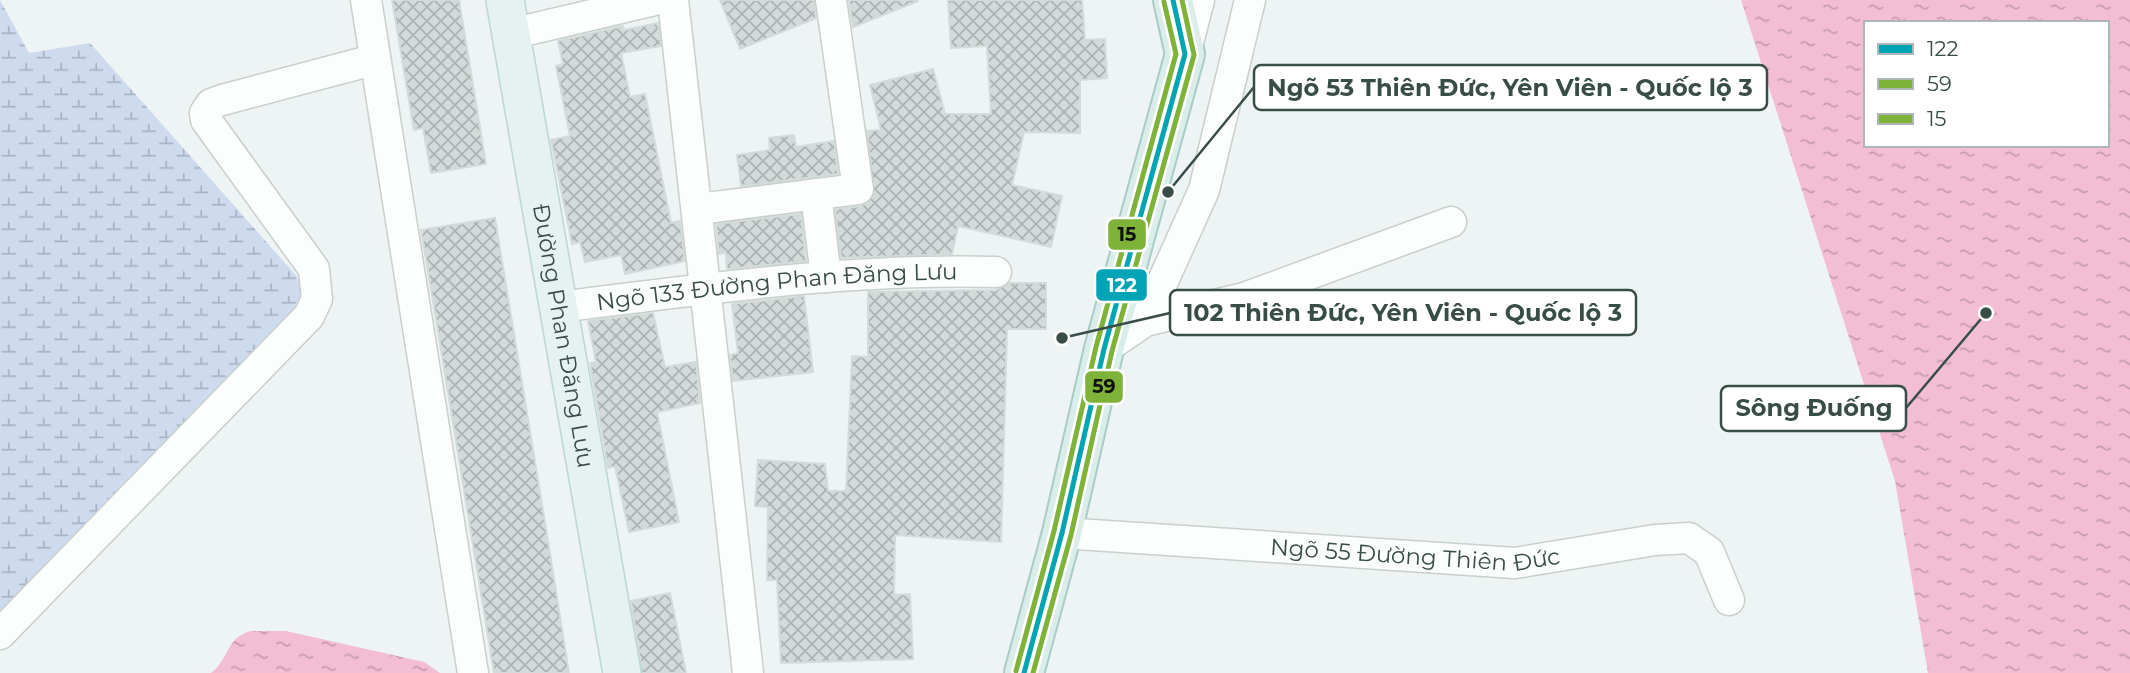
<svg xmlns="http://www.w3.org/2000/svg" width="2130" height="673" viewBox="0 0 2130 673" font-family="Montserrat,sans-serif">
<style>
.wetland{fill:url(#wetland-marsh)}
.water{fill:url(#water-ripples);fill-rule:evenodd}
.building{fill:url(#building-cross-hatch);stroke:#d4dcdb;stroke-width:2}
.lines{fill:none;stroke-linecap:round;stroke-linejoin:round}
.minor-casing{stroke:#c8d0ce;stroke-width:33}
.major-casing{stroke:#bbd6d4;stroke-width:40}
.highway-casing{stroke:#a8ccc6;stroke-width:42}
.minor{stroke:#fcfdfd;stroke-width:30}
.major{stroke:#e6f2f1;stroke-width:37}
.highway{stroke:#dbedea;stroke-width:38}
.bus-1-casing{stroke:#fff;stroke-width:10}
.bus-2-casing{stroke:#fff;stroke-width:10}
.bus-3-casing{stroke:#fff;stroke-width:10}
.bus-1{stroke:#00a4b4;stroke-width:5}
.bus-2{stroke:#7eb238;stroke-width:5}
.bus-3{stroke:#7eb238;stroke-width:5}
.labels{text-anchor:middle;stroke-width:5;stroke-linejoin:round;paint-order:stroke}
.street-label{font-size:23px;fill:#384c48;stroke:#fff}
.leader{fill:none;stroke:#384c48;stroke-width:2.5}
.callout-dot{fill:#384c48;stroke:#fff;stroke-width:2.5}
.callout{fill:#fff;stroke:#384c48;stroke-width:2.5}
.callout-label{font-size:24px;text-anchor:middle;font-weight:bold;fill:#384c48}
.line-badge{stroke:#fff;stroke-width:2.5}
.badge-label{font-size:19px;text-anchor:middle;font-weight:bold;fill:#fff}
.pale-badge-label{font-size:19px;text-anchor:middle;font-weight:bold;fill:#111}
</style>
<defs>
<pattern id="wetland-marsh" width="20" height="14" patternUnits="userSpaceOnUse" patternTransform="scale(1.75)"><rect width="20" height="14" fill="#cedbef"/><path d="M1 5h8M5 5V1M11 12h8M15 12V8" fill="none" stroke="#a8b4c4"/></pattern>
<pattern id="water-ripples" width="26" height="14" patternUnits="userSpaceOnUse" patternTransform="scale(1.75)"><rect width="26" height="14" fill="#f3bdd3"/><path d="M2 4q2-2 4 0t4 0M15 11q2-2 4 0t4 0" fill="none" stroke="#c69cad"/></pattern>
<pattern id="building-cross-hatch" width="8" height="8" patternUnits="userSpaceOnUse" patternTransform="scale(1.75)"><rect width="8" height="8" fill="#d3dad9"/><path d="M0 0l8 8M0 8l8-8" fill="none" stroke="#acb3b2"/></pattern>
</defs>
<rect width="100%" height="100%" fill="#eef3f3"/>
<path class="wetland" d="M 0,0 L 29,53 L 90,43 L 317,299 L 0,650 Z"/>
<path class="water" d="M 1741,0 L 2130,0 L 2130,673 L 1928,673 L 1895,481 ZM 1866,23 L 2107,23 L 2107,145 L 1866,145 Z
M 251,631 L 286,631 L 424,662 L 440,673 L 211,673 C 229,660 226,637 251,631 Z"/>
<path class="building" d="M 392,0 L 459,0 L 486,164 L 431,173 L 423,128 L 414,130 Z
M 720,0 L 814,0 L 816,18 L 740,49 Z
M 849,0 L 918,0 L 918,1 L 853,27 Z
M 948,0 L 1082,0 L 1085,40 L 1105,39 L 1107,78 L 1080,80 L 1080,133 L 1024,132 L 1012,185 L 1062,196 L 1051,247 L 958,226 L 952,254 L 841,258 L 835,209 L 861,206 L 874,195 L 867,131 L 881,130 L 870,85 L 933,69 L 945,114 L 991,114 L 987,46 L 951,48 Z
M 658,23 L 661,46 L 621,53 L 630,97 L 645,94 L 671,223 L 680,221 L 685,261 L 625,274 L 621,255 L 585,262 L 580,242 L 572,244 L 551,140 L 570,136 L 556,66 L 563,64 L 558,41 L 623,26 L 624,30 Z
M 794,135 L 796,147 L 834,141 L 838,174 L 741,186 L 737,155 L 770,150 L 769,138 Z
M 801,214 L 806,261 L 727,269 L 726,252 L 719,254 L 716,224 Z
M 495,218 L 547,535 L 569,673 L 494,673 L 432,295 L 421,230 Z
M 1009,283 L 1046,283 L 1046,329 L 1007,329 L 1001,542 L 895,535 L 894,595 L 910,594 L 913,659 L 781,663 L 777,580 L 767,580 L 768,507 L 755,506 L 758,460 L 825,464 L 828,491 L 846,491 L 852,356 L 868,357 L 868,292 L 996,290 Z
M 804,296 L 813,372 L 733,381 L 730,355 L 738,353 L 732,304 Z
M 653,313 L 665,367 L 696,362 L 700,403 L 657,412 L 679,522 L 629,532 L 615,466 L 608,468 L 590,363 L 596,362 L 588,321 Z
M 670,593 L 686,673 L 642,673 L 631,601 Z"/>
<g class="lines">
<defs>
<g id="minor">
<path d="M 366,0 L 473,673"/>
<path d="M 673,0 L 748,673"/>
<path d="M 511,34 L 655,0"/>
<path d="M 1185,54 L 1199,0"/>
<path d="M 816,194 L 826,277"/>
<path d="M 698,209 L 858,189 L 831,0"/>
<path id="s1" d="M 559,307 C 704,289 849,268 996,272"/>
<path d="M 1145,321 L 1244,298 L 1451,222"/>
<path d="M 1104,349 L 1145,321 L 1204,190 L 1250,0"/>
<path id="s2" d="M 1062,533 L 1515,563 L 1655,540 L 1689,538 L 1709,552 L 1729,600"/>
<path d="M 0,634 L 309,316 L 317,299 L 314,269 L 206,120 L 205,113 L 211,104 L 222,100 L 373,60"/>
</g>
<g id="major">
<path id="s3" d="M 505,0 L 622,673"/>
</g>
<path id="highway" d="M 1024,673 L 1062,533 L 1104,349 L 1185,54 L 1173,0"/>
</defs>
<use href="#minor" class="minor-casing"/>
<use href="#major" class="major-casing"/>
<use href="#highway" class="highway-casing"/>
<use href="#minor" class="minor"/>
<use href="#major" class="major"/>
<use href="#highway" class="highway"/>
<defs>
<path id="bus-1" d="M 1024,673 L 1062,533 L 1104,349 L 1185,54 L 1173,0"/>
<path id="bus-2" d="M 1033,673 L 1071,535 L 1112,351 L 1194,55 L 1182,0"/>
<path id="bus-3" d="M 1016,671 L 1054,531 L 1096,347 L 1176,54 L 1164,2"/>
</defs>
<use href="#bus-1" class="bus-1-casing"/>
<use href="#bus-2" class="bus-2-casing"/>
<use href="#bus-3" class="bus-3-casing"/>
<use href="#bus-1" class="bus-1"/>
<use href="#bus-2" class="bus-2"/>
<use href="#bus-3" class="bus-3"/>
</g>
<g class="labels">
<g class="street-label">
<text dy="8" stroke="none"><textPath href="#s1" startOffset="219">Ngõ 133 Đường Phan Đăng Lưu</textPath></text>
<text dy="8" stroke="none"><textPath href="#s3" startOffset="341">Đường Phan Đăng Lưu</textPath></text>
<text dy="8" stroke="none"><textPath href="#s2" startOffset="354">Ngõ 55 Đường Thiên Đức</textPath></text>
</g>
</g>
<path class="leader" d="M1168 192L1254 87M1062 338L1170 313M1986 313L1906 408"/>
<g class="callout-dot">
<circle cx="1168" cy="192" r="7"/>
<circle cx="1062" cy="338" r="7"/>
<circle cx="1986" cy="313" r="7"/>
</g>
<g class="callout">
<rect x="1254" y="65" width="513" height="45" rx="7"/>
<rect x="1170" y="290" width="466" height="45" rx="7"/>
<rect x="1721" y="386" width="185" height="45" rx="7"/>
</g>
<g class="callout-label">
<text x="1510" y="96">Ngõ 53 Thiên Đức, Yên Viên - Quốc lộ 3</text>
<text x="1403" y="321">102 Thiên Đức, Yên Viên - Quốc lộ 3</text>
<text x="1814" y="416">Sông Đuống</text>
</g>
<g class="line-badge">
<rect x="1107" y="218" width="40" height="33" rx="7" fill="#7eb238"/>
<rect x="1095" y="268" width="53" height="34" rx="7" fill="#00a4b4"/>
<rect x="1084" y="370" width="40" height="34" rx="7" fill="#7eb238"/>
</g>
<g class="badge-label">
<text x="1122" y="292">122</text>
</g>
<g class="pale-badge-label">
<text x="1127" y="241">15</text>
<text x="1104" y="393">59</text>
</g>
<rect x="1864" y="21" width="245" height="126" fill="#ffffff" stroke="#afb7b6" stroke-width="2"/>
<rect x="1878" y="44" width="35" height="10" fill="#00a4b4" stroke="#afb7b6" stroke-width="2"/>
<text x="1927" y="56" font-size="21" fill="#384c48">122</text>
<rect x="1878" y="79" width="35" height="10" fill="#7eb238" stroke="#afb7b6" stroke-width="2"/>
<text x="1927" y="91" font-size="21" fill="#384c48">59</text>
<rect x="1878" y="114" width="35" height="10" fill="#7eb238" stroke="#afb7b6" stroke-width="2"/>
<text x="1927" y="126" font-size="21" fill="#384c48">15</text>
</svg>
